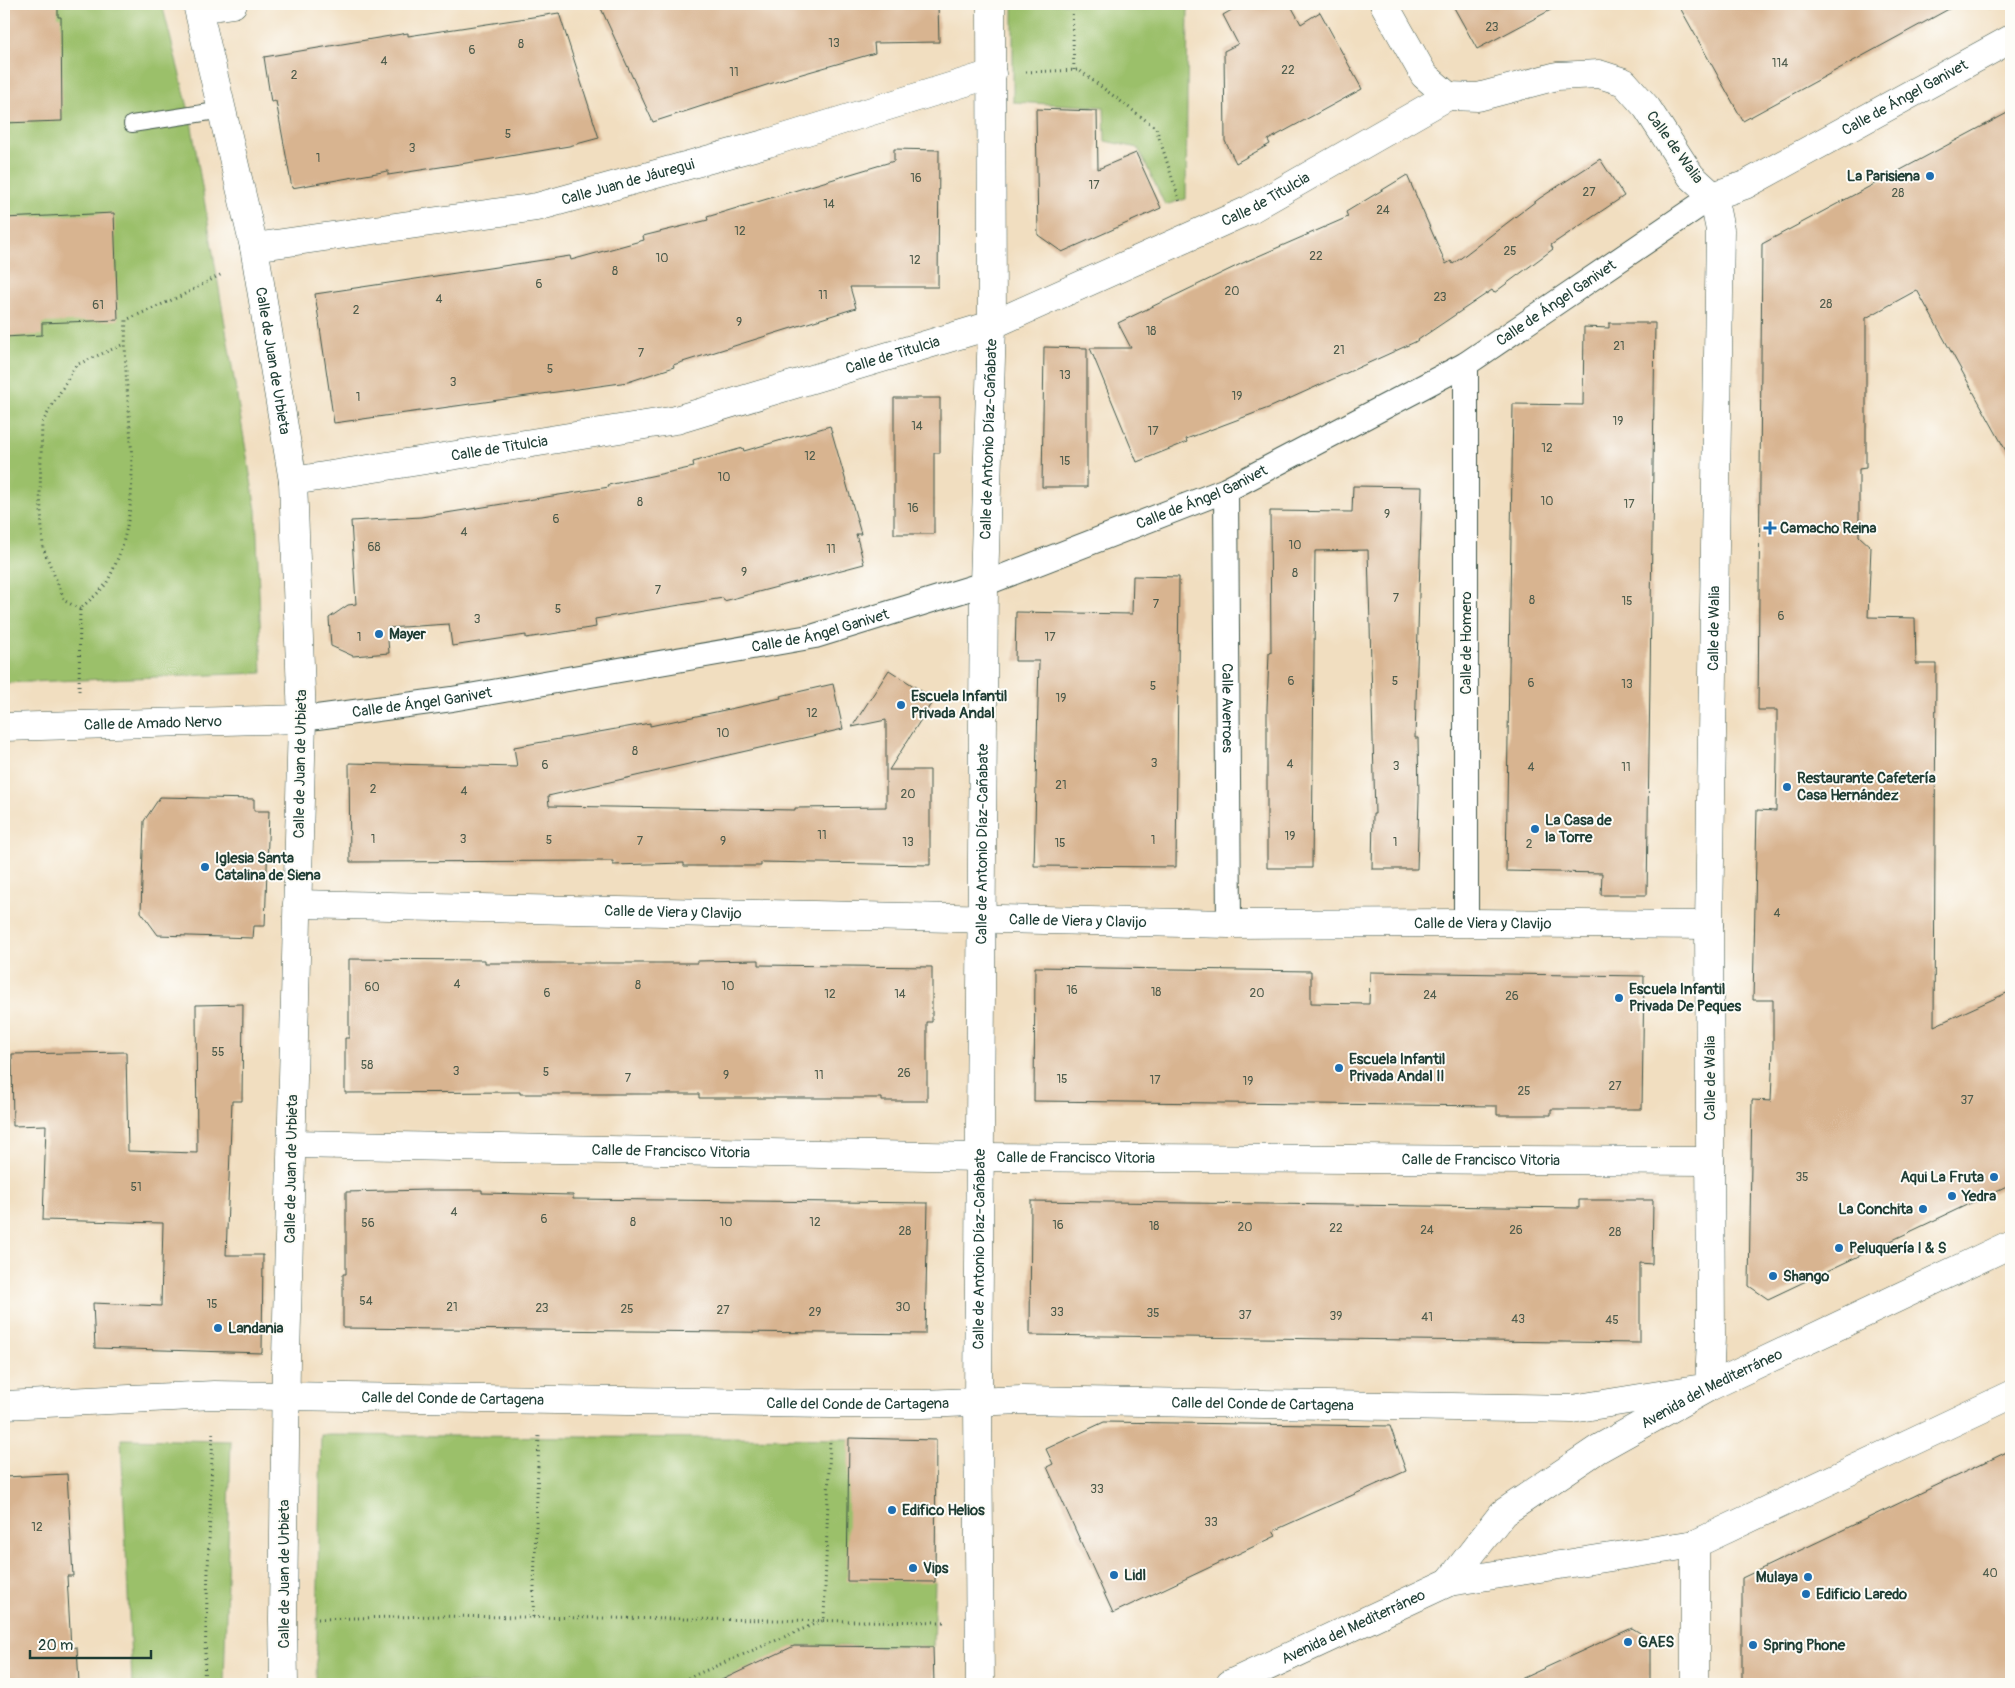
<svg xmlns="http://www.w3.org/2000/svg" width="2015" height="1688" viewBox="0 0 2015 1688" font-family="Pangolin,sans-serif">
<style>
.green{fill:#9bc06b;stroke:#5d7e50}
.building{fill:#d8b490}
.lines{fill:none;stroke-linecap:round;stroke-linejoin:round}
.service-casing{stroke:#3e5549;stroke-width:18}
.pedestrian-casing{stroke:#3e5549;stroke-width:26}
.minor-casing{stroke:#3e5549;stroke-width:29}
.primary-casing{stroke:#3e5549;stroke-width:29}
.path{stroke:#3e5549;stroke-width:3;stroke-dasharray:1 4;stroke-linecap:butt}
.service{stroke:#fff;stroke-width:16}
.pedestrian{stroke:#fff;stroke-width:24}
.minor{stroke:#fff;stroke-width:28}
.primary{stroke:#fff;stroke-width:28}
.poi-dot{fill:#1f6fb2;stroke:#fdfcf7;stroke-width:2}
.labels{text-anchor:middle;stroke-width:4;stroke-linejoin:round;paint-order:stroke}
.number-label{font-size:12px;fill:#4d5b4b}
.street-label{font-size:15px;fill:#1f3d34;stroke:#fdfcf7}
.poi-label{font-size:15px;font-weight:bold;fill:#1f3d34;stroke:#fdfcf7;text-anchor:start}
</style>
<rect width="100%" height="100%" fill="#fdfcf7"/>
<filter id="ink" filterUnits="userSpaceOnUse"><feTurbulence type="fractalNoise" baseFrequency=".02" numOctaves="2"/><feDisplacementMap in="SourceGraphic" scale="10" xChannelSelector="R" yChannelSelector="G"/><feConvolveMatrix kernelMatrix="1 2 1 2 8 2 1 2 1" color-interpolation-filters="sRGB"/></filter>
<filter id="wash" filterUnits="userSpaceOnUse"><feTurbulence type="fractalNoise" baseFrequency=".0096" numOctaves="4" result="noise"/><feDisplacementMap in="SourceGraphic" scale="20" xChannelSelector="R" yChannelSelector="G"/><feGaussianBlur stdDeviation="1.12" result="paint"/><feColorMatrix in="noise" values="0 0 0 0 0 0 0 0 0 0 0 0 0 0 0 0 0 1.4 0 .05"/><feComposite in="paint" operator="in"/></filter>
<g filter="url(#wash)">
<rect width="100%" height="100%" fill="#f1dec0"/>
<path class="green" d="M 4,4 L 162,4 L 190,115 L 256,510 L 262,673 L 4,683 Z
M 1013,4 L 1188,4 L 1186,199 L 1165,205 L 1138,148 L 1105,141 L 1104,107 L 1013,102 Z
M 321,1435 L 849,1439 L 935,1582 L 933,1647 L 800,1646 L 713,1684 L 316,1684 Z
M 121,1439 L 231,1441 L 224,1684 L 132,1684 Z"/>
<g id="blocks">
<path class="building" d="M 4,4 L 58,4 L 58,17 L 61,17 L 62,121 L 4,123 Z
M 599,4 L 938,4 L 939,42 L 874,43 L 875,53 L 788,78 L 653,122 Z
M 1242,4 L 1290,4 L 1301,24 L 1320,12 L 1362,89 L 1268,140 L 1270,144 L 1236,163 L 1225,141 L 1224,51 L 1238,44 L 1223,15 Z
M 1452,4 L 1562,4 L 1477,49 Z
M 1678,4 L 1958,4 L 1743,121 Z
M 559,13 L 599,138 L 569,146 L 486,160 L 388,175 L 388,171 L 292,188 L 276,101 L 271,102 L 264,57 L 408,33 L 408,36 Z
M 1036,109 L 1097,111 L 1098,169 L 1136,153 L 1161,208 L 1062,252 L 1038,235 Z
M 2011,111 L 2011,460 L 1917,290 L 1866,318 L 1866,468 L 1859,469 L 1859,536 L 1871,547 L 1868,617 L 1915,618 L 1916,664 L 1936,664 L 1934,1026 L 2011,991 L 2011,1184 L 1768,1299 L 1749,1286 L 1752,1100 L 1771,1101 L 1773,1050 L 1773,1000 L 1753,1000 L 1757,810 L 1776,811 L 1777,759 L 1777,710 L 1758,710 L 1762,244 Z
M 894,149 L 939,150 L 938,287 L 850,287 L 856,308 L 673,365 L 674,367 L 628,382 L 334,423 L 315,294 L 570,256 L 571,260 L 644,240 L 643,236 L 708,220 L 707,217 L 894,161 Z
M 1600,159 L 1624,196 L 1551,245 L 1553,249 L 1494,293 L 1492,290 L 1415,342 L 1271,407 L 1186,439 L 1187,442 L 1137,462 L 1090,348 L 1131,348 L 1118,323 L 1247,261 L 1348,217 L 1346,212 L 1407,175 L 1446,264 L 1451,261 L 1453,264 L 1540,198 Z
M 114,213 L 118,320 L 42,323 L 42,335 L 4,337 L 4,218 Z
M 1609,323 L 1655,323 L 1647,895 L 1601,895 L 1602,873 L 1506,871 L 1513,404 L 1583,405 L 1584,327 L 1609,328 Z
M 1044,347 L 1087,348 L 1087,487 L 1042,487 Z
M 894,398 L 940,398 L 940,453 L 934,453 L 934,534 L 894,534 Z
M 830,426 L 861,534 L 856,534 L 864,564 L 724,601 L 723,598 L 595,619 L 596,627 L 526,638 L 526,635 L 452,646 L 449,624 L 387,628 L 389,653 L 353,656 L 331,646 L 329,618 L 348,605 L 356,604 L 351,521 L 421,517 L 609,487 L 608,485 L 694,467 L 693,462 L 743,448 L 744,451 Z
M 1353,486 L 1422,487 L 1415,738 L 1418,738 L 1419,797 L 1417,869 L 1372,869 L 1373,814 L 1375,814 L 1368,550 L 1315,551 L 1312,868 L 1267,868 L 1267,708 L 1269,653 L 1271,653 L 1270,511 L 1352,512 Z
M 1133,576 L 1179,577 L 1176,867 L 1034,866 L 1039,661 L 1015,661 L 1016,612 L 1132,614 Z
M 889,670 L 934,699 L 889,770 L 930,770 L 930,865 L 761,862 L 761,866 L 684,866 L 684,863 L 613,865 L 613,861 L 350,862 L 349,763 L 517,767 L 514,747 L 650,723 L 650,726 L 781,698 L 780,696 L 833,684 L 843,729 L 548,796 L 549,806 L 795,810 L 795,808 L 886,807 L 886,720 L 852,727 Z
M 160,797 L 254,799 L 254,811 L 269,811 L 265,926 L 254,926 L 253,938 L 158,935 L 141,912 L 144,821 Z
M 349,959 L 485,960 L 485,963 L 697,963 L 697,961 L 759,960 L 759,965 L 932,967 L 932,1022 L 927,1022 L 927,1101 L 882,1101 L 882,1098 L 699,1098 L 699,1094 L 520,1094 L 520,1092 L 345,1093 L 345,1038 L 349,1038 Z
M 1035,967 L 1311,971 L 1311,1003 L 1369,1004 L 1370,972 L 1644,976 L 1642,1109 L 1551,1109 L 1551,1115 L 1497,1115 L 1497,1106 L 1034,1101 Z
M 243,1004 L 242,1101 L 232,1101 L 226,1255 L 263,1255 L 262,1353 L 95,1348 L 93,1303 L 161,1306 L 163,1223 L 43,1220 L 46,1125 L 13,1126 L 12,1054 L 126,1052 L 128,1151 L 197,1153 L 196,1005 Z
M 427,1190 L 482,1190 L 482,1193 L 573,1195 L 573,1199 L 928,1203 L 925,1334 L 343,1328 L 343,1274 L 346,1274 L 346,1192 Z
M 1579,1200 L 1653,1200 L 1652,1264 L 1640,1263 L 1640,1343 L 1030,1335 L 1031,1201 L 1579,1208 Z
M 1104,1422 L 1390,1426 L 1406,1471 L 1273,1531 L 1276,1536 L 1113,1613 L 1047,1467 L 1053,1464 L 1046,1449 Z
M 849,1438 L 936,1440 L 935,1582 L 847,1581 Z
M 2011,1450 L 2011,1684 L 1742,1684 L 1742,1578 Z
M 67,1474 L 73,1576 L 67,1576 L 71,1648 L 77,1647 L 79,1684 L 4,1684 L 4,1477 Z
M 1632,1628 L 1650,1639 L 1650,1684 L 1510,1684 Z
M 794,1646 L 933,1647 L 934,1684 L 713,1684 Z"/>
</g>
</g>
<g filter="url(#ink)">
<use href="#blocks" fill-opacity="0" stroke="#3e5549" stroke-width="1"/>
<g class="lines">
<defs>
<path id="service" d="M 132,124 L 223,110"/>
<g id="pedestrian">
<path d="M 1466,364 L 1466,923"/>
<path id="s1" d="M 1226,490 L 1229,924"/>
<path id="s2" d="M 302,719 L 452,699 L 815,636 L 984,584 L 1226,490 L 1466,364 L 1713,196"/>
</g>
<g id="minor">
<path id="s3" d="M 197,4 L 254,247 L 293,481 L 302,719 L 286,1358 L 283,1620 L 284,1684"/>
<path d="M 1384,4 L 1424,75 L 1448,96"/>
<path d="M 199,9 L 233,4"/>
<path id="s4" d="M 1713,196 L 1745,185 L 2011,39"/>
<path id="s5" d="M 254,247 L 537,207 L 768,143 L 992,74"/>
<path id="s6" d="M 293,481 L 676,420 L 992,325 L 1249,210 L 1448,96"/>
<path id="s7" d="M 4,727 L 302,719"/>
<path id="s8" d="M 297,904 L 1229,924 L 1466,923 L 1709,925"/>
<path id="s9" d="M 292,1144 L 980,1157 L 1710,1161"/>
<path id="s10" d="M 4,1405 L 214,1395 L 831,1404 L 923,1404 L 1022,1400 L 1572,1409 L 1709,1387 L 1711,1337 L 1709,925 L 1720,230 L 1713,196 L 1691,176 L 1647,108 L 1624,82 L 1599,74 L 1557,76 L 1478,97 L 1448,96"/>
<path id="s11" d="M 980,1684 L 978,1401 L 984,584 L 992,325 L 991,4"/>
<path d="M 1695,1684 L 1695,1544"/>
</g>
<g id="primary">
<path id="s12" d="M 1449,1582 L 1503,1513 L 1598,1449 L 1709,1387 L 2011,1244"/>
<path id="s13" d="M 1230,1684 L 1449,1582 L 1695,1544 L 2011,1395"/>
</g>
</defs>
<use href="#service" class="service-casing"/>
<use href="#pedestrian" class="pedestrian-casing"/>
<use href="#minor" class="minor-casing"/>
<use href="#primary" class="primary-casing"/>
<path class="path" d="M 1072,4 L 1074,70
M 1988,4 L 1989,11
M 1026,72 L 1079,70 L 1156,128 L 1180,202
M 80,609 L 65,601 L 43,548 L 40,493 L 42,423 L 76,365 L 124,344
M 79,691 L 80,609 C 88,601 101,592 107,582 C 153,497 120,410 126,320 L 181,296 L 222,274
M 533,1617 L 539,1435
M 318,1619 L 435,1616 L 944,1622
M 204,1684 L 213,1430
M 674,1684 L 824,1620 L 830,1439"/>
<use href="#service" class="service"/>
<use href="#pedestrian" class="pedestrian"/>
<use href="#minor" class="minor"/>
<use href="#primary" class="primary"/>
</g>
</g>
<g class="poi-dot">
<circle cx="1930" cy="176" r="5"/>
<path d="M1767.5 520.5h5v5h5v5h-5v5h-5v-5h-5v-5h5z"/>
<circle cx="379" cy="634" r="5"/>
<circle cx="901" cy="705" r="5"/>
<circle cx="1787" cy="787" r="5"/>
<circle cx="1535" cy="829" r="5"/>
<circle cx="205" cy="867" r="5"/>
<circle cx="1619" cy="998" r="5"/>
<circle cx="1339" cy="1068" r="5"/>
<circle cx="1994" cy="1177" r="5"/>
<circle cx="1952" cy="1196" r="5"/>
<circle cx="1923" cy="1209" r="5"/>
<circle cx="1839" cy="1248" r="5"/>
<circle cx="1773" cy="1276" r="5"/>
<circle cx="218" cy="1328" r="5"/>
<circle cx="892" cy="1510" r="5"/>
<circle cx="913" cy="1568" r="5"/>
<circle cx="1114" cy="1575" r="5"/>
<circle cx="1808" cy="1577" r="5"/>
<circle cx="1806" cy="1594" r="5"/>
<circle cx="1628" cy="1642" r="5"/>
<circle cx="1753" cy="1645" r="5"/>
</g>
<g class="labels">
<g class="number-label">
<text x="1492" y="31">23</text>
<text x="834" y="47">13</text>
<text x="521" y="48">8</text>
<text x="472" y="54">6</text>
<text x="384" y="65">4</text>
<text x="1780" y="67">114</text>
<text x="1288" y="74">22</text>
<text x="734" y="76">11</text>
<text x="294" y="79">2</text>
<text x="508" y="138">5</text>
<text x="412" y="152">3</text>
<text x="318" y="162">1</text>
<text x="916" y="182">16</text>
<text x="1094" y="189">17</text>
<text x="1589" y="196">27</text>
<text x="1898" y="197">28</text>
<text x="829" y="208">14</text>
<text x="1383" y="214">24</text>
<text x="740" y="235">12</text>
<text x="1510" y="255">25</text>
<text x="1316" y="260">22</text>
<text x="662" y="262">10</text>
<text x="915" y="264">12</text>
<text x="615" y="275">8</text>
<text x="539" y="288">6</text>
<text x="1232" y="295">20</text>
<text x="823" y="299">11</text>
<text x="1440" y="301">23</text>
<text x="439" y="303">4</text>
<text x="1826" y="308">28</text>
<text x="98" y="309">61</text>
<text x="356" y="314">2</text>
<text x="739" y="326">9</text>
<text x="1151" y="335">18</text>
<text x="1619" y="350">21</text>
<text x="1339" y="354">21</text>
<text x="641" y="357">7</text>
<text x="550" y="373">5</text>
<text x="1065" y="379">13</text>
<text x="453" y="386">3</text>
<text x="1237" y="400">19</text>
<text x="358" y="401">1</text>
<text x="1618" y="425">19</text>
<text x="917" y="430">14</text>
<text x="1153" y="435">17</text>
<text x="1547" y="452">12</text>
<text x="810" y="460">12</text>
<text x="1065" y="465">15</text>
<text x="724" y="481">10</text>
<text x="1547" y="505">10</text>
<text x="640" y="506">8</text>
<text x="1629" y="508">17</text>
<text x="913" y="512">16</text>
<text x="1387" y="518">9</text>
<text x="556" y="523">6</text>
<text x="464" y="536">4</text>
<text x="1295" y="549">10</text>
<text x="374" y="551">68</text>
<text x="831" y="553">11</text>
<text x="744" y="576">9</text>
<text x="1295" y="577">8</text>
<text x="658" y="594">7</text>
<text x="1396" y="602">7</text>
<text x="1532" y="604">8</text>
<text x="1627" y="605">15</text>
<text x="1156" y="608">7</text>
<text x="558" y="613">5</text>
<text x="1781" y="620">6</text>
<text x="477" y="623">3</text>
<text x="359" y="641">1</text>
<text x="1050" y="641">17</text>
<text x="1291" y="685">6</text>
<text x="1395" y="685">5</text>
<text x="1531" y="687">6</text>
<text x="1627" y="688">13</text>
<text x="1153" y="690">5</text>
<text x="1061" y="702">19</text>
<text x="812" y="717">12</text>
<text x="723" y="737">10</text>
<text x="635" y="755">8</text>
<text x="1154" y="767">3</text>
<text x="1290" y="768">4</text>
<text x="545" y="769">6</text>
<text x="1396" y="770">3</text>
<text x="1531" y="771">4</text>
<text x="1626" y="771">11</text>
<text x="1061" y="789">21</text>
<text x="373" y="793">2</text>
<text x="464" y="795">4</text>
<text x="908" y="798">20</text>
<text x="822" y="839">11</text>
<text x="1290" y="840">19</text>
<text x="373" y="843">1</text>
<text x="463" y="843">3</text>
<text x="549" y="844">5</text>
<text x="1153" y="844">1</text>
<text x="640" y="845">7</text>
<text x="723" y="845">9</text>
<text x="908" y="846">13</text>
<text x="1395" y="846">1</text>
<text x="1060" y="847">15</text>
<text x="1529" y="848">2</text>
<text x="1777" y="917">4</text>
<text x="457" y="988">4</text>
<text x="638" y="989">8</text>
<text x="728" y="990">10</text>
<text x="372" y="991">60</text>
<text x="1072" y="994">16</text>
<text x="1156" y="996">18</text>
<text x="547" y="997">6</text>
<text x="1257" y="997">20</text>
<text x="830" y="998">12</text>
<text x="900" y="998">14</text>
<text x="1430" y="999">24</text>
<text x="1512" y="1000">26</text>
<text x="218" y="1056">55</text>
<text x="367" y="1069">58</text>
<text x="456" y="1075">3</text>
<text x="546" y="1076">5</text>
<text x="904" y="1077">26</text>
<text x="726" y="1079">9</text>
<text x="819" y="1079">11</text>
<text x="628" y="1082">7</text>
<text x="1062" y="1083">15</text>
<text x="1155" y="1084">17</text>
<text x="1248" y="1085">19</text>
<text x="1615" y="1090">27</text>
<text x="1524" y="1095">25</text>
<text x="1967" y="1104">37</text>
<text x="1802" y="1181">35</text>
<text x="136" y="1191">51</text>
<text x="454" y="1216">4</text>
<text x="544" y="1223">6</text>
<text x="633" y="1226">8</text>
<text x="726" y="1226">10</text>
<text x="815" y="1226">12</text>
<text x="368" y="1227">56</text>
<text x="1058" y="1229">16</text>
<text x="1154" y="1230">18</text>
<text x="1245" y="1231">20</text>
<text x="1336" y="1232">22</text>
<text x="1427" y="1234">24</text>
<text x="1516" y="1234">26</text>
<text x="905" y="1235">28</text>
<text x="1615" y="1236">28</text>
<text x="366" y="1305">54</text>
<text x="212" y="1308">15</text>
<text x="452" y="1311">21</text>
<text x="903" y="1311">30</text>
<text x="542" y="1312">23</text>
<text x="627" y="1313">25</text>
<text x="723" y="1314">27</text>
<text x="815" y="1316">29</text>
<text x="1057" y="1316">33</text>
<text x="1153" y="1317">35</text>
<text x="1245" y="1319">37</text>
<text x="1336" y="1320">39</text>
<text x="1427" y="1321">41</text>
<text x="1518" y="1323">43</text>
<text x="1612" y="1324">45</text>
<text x="1097" y="1493">33</text>
<text x="1211" y="1526">33</text>
<text x="37" y="1531">12</text>
<text x="1990" y="1577">40</text>
</g>
<g class="street-label">
<text dy="5" stroke="none"><textPath href="#s4" startOffset="216">Calle de Ángel Ganivet</textPath></text>
<text transform="translate(1675 147) rotate(54)" y="5">Calle de Walia</text>
<text dy="5" stroke="none"><textPath href="#s5" startOffset="380">Calle Juan de Jáuregui</textPath></text>
<text dy="5" stroke="none"><textPath href="#s6" startOffset="1019">Calle de Titulcia</textPath></text>
<text dy="5" stroke="none"><textPath href="#s2" startOffset="1336">Calle de Ángel Ganivet</textPath></text>
<text dy="5" stroke="none"><textPath href="#s6" startOffset="614">Calle de Titulcia</textPath></text>
<text dy="5" stroke="none"><textPath href="#s3" startOffset="365">Calle de Juan de Urbieta</textPath></text>
<text dy="5" stroke="none"><textPath href="#s11" startOffset="1245">Calle de Antonio Díaz-Cañabate</textPath></text>
<text dy="5" stroke="none"><textPath href="#s6" startOffset="209">Calle de Titulcia</textPath></text>
<text dy="5" stroke="none"><textPath href="#s2" startOffset="931">Calle de Ángel Ganivet</textPath></text>
<text dy="5" stroke="none"><textPath href="#s10" startOffset="2466">Calle de Walia</textPath></text>
<text dy="5" stroke="none"><textPath href="#s2" startOffset="526">Calle de Ángel Ganivet</textPath></text>
<text transform="translate(1466 643) rotate(-90)" y="5">Calle de Homero</text>
<text dy="5" stroke="none"><textPath href="#s2" startOffset="121">Calle de Ángel Ganivet</textPath></text>
<text dy="5" stroke="none"><textPath href="#s1" startOffset="218">Calle Averroes</textPath></text>
<text dy="5" stroke="none"><textPath href="#s7" startOffset="149">Calle de Amado Nervo</textPath></text>
<text transform="translate(300 764) rotate(-89)" y="5">Calle de Juan de Urbieta</text>
<text dy="5" stroke="none"><textPath href="#s11" startOffset="840">Calle de Antonio Díaz-Cañabate</textPath></text>
<text dy="5" stroke="none"><textPath href="#s8" startOffset="376">Calle de Viera y Clavijo</textPath></text>
<text dy="5" stroke="none"><textPath href="#s8" startOffset="781">Calle de Viera y Clavijo</textPath></text>
<text dy="5" stroke="none"><textPath href="#s8" startOffset="1186">Calle de Viera y Clavijo</textPath></text>
<text transform="translate(1710 1078) rotate(-90)" y="5">Calle de Walia</text>
<text dy="5" stroke="none"><textPath href="#s9" startOffset="379">Calle de Francisco Vitoria</textPath></text>
<text dy="5" stroke="none"><textPath href="#s9" startOffset="784">Calle de Francisco Vitoria</textPath></text>
<text dy="5" stroke="none"><textPath href="#s9" startOffset="1189">Calle de Francisco Vitoria</textPath></text>
<text transform="translate(291 1169) rotate(-89)" y="5">Calle de Juan de Urbieta</text>
<text dy="5" stroke="none"><textPath href="#s11" startOffset="435">Calle de Antonio Díaz-Cañabate</textPath></text>
<text dy="5" stroke="none"><textPath href="#s12" startOffset="331">Avenida del Mediterráneo</textPath></text>
<text dy="5" stroke="none"><textPath href="#s10" startOffset="449">Calle del Conde de Cartagena</textPath></text>
<text dy="5" stroke="none"><textPath href="#s10" startOffset="854">Calle del Conde de Cartagena</textPath></text>
<text dy="5" stroke="none"><textPath href="#s10" startOffset="1259">Calle del Conde de Cartagena</textPath></text>
<text transform="translate(284 1574) rotate(-90)" y="5">Calle de Juan de Urbieta</text>
<text dy="5" stroke="none"><textPath href="#s13" startOffset="136">Avenida del Mediterráneo</textPath></text>
</g>
<g class="poi-label">
<text x="1920" y="181" text-anchor="end">La Parisiena</text>
<text x="1780" y="533">Camacho Reina</text>
<text x="389" y="639">Mayer</text>
<text x="911" y="701">Escuela Infantil<tspan x="911" dy="17">Privada Andal</tspan></text>
<text x="1797" y="783">Restaurante Cafetería<tspan x="1797" dy="17">Casa Hernández</tspan></text>
<text x="1545" y="825">La Casa de<tspan x="1545" dy="17">la Torre</tspan></text>
<text x="215" y="863">Iglesia Santa<tspan x="215" dy="17">Catalina de Siena</tspan></text>
<text x="1629" y="994">Escuela Infantil<tspan x="1629" dy="17">Privada De Peques</tspan></text>
<text x="1349" y="1064">Escuela Infantil<tspan x="1349" dy="17">Privada Andal II</tspan></text>
<text x="1984" y="1182" text-anchor="end">Aqui La Fruta</text>
<text x="1962" y="1201">Yedra</text>
<text x="1913" y="1214" text-anchor="end">La Conchita</text>
<text x="1849" y="1253">Peluquería I &amp; S</text>
<text x="1783" y="1281">Shango</text>
<text x="228" y="1333">Landania</text>
<text x="902" y="1515">Edifico Helios</text>
<text x="923" y="1573">Vips</text>
<text x="1124" y="1580">Lidl</text>
<text x="1798" y="1582" text-anchor="end">Mulaya</text>
<text x="1816" y="1599">Edificio Laredo</text>
<text x="1638" y="1647">GAES</text>
<text x="1763" y="1650">Spring Phone</text>
</g>
</g>
<rect width="2015" height="1688" fill="none" stroke="#fdfcf7" stroke-width="20"/>
<path d="M30 1650v8h121v-8" fill="none" stroke="#1f3d34" stroke-width="2.5"/>
<text x="38" y="1650" font-size="15" fill="#1f3d34" stroke="#fdfcf7" stroke-width="4" paint-order="stroke">20 m</text>
</svg>
